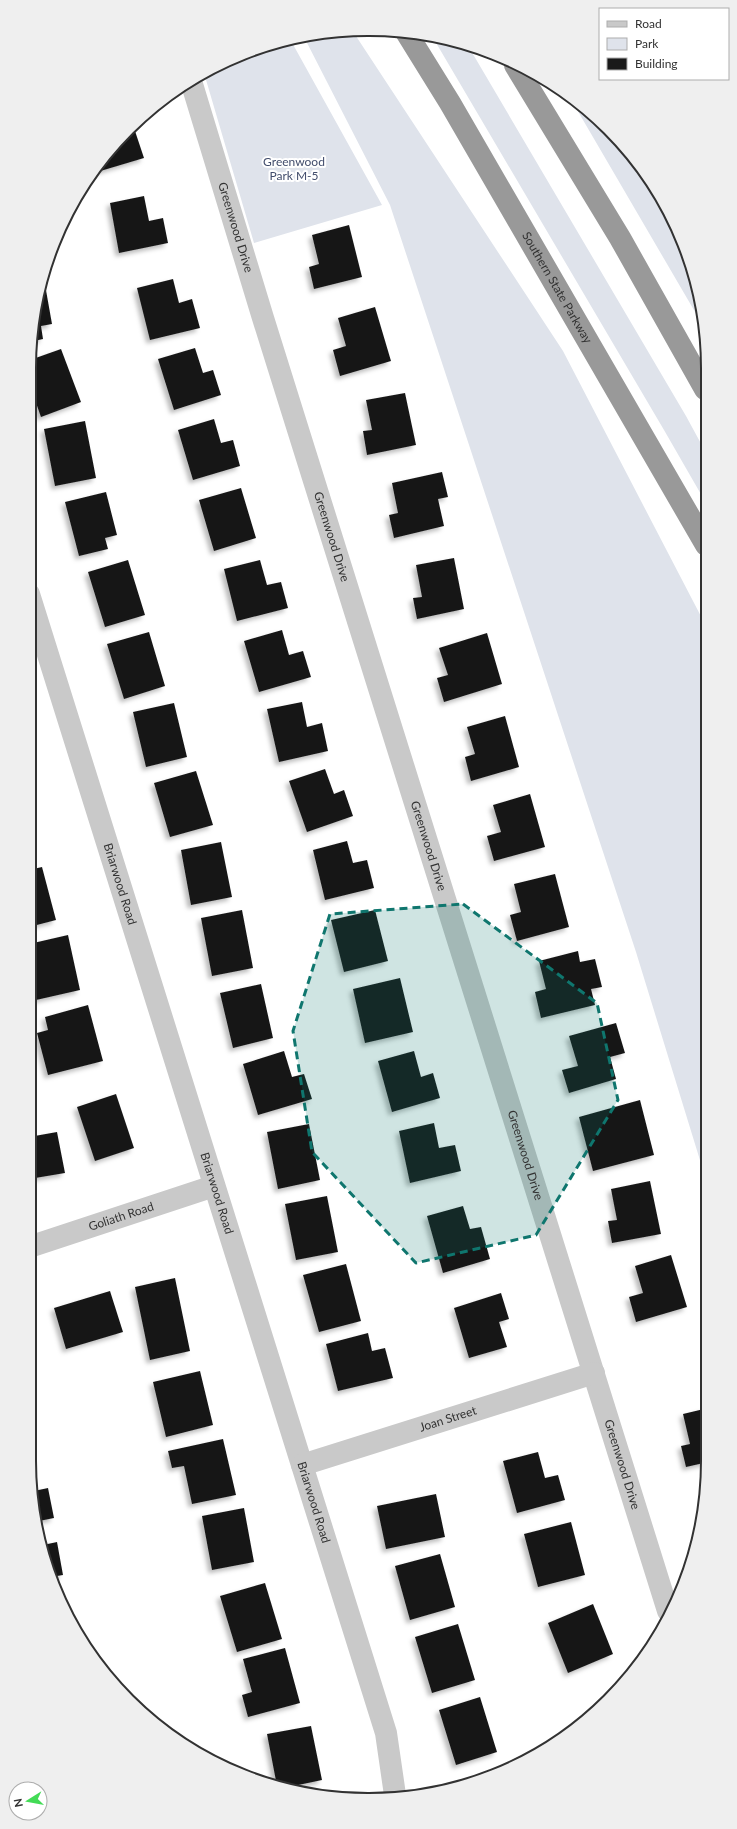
<svg xmlns="http://www.w3.org/2000/svg" width="737" height="1829" viewBox="0 0 737 1829" font-family="Lato,sans-serif">
<style>
.green{fill:#dfe3eb}
.building{fill:#191919;filter:url(#shadow)}
.lines{fill:none;stroke-linecap:round;stroke-linejoin:round}
.minor{stroke:#c9c9c9;stroke-width:22}
.motorway{stroke:#999;stroke-width:22}
.marked{fill:#0f766e;fill-opacity:0.2;stroke:#0f766e;stroke-width:3;stroke-dasharray:8 5;stroke-linejoin:round}
.labels{text-anchor:middle;stroke-width:4;stroke-linejoin:round;paint-order:stroke}
.park-label{font-size:12px;fill:#424d6c;stroke:#fff}
.street-label{font-size:12px;fill:#323232;stroke:#fff}
.rim{fill:none;stroke:#323232;stroke-width:2}
</style>
<defs>
<filter id="shadow"><feDropShadow dx="-3.5" dy="3.5" stdDeviation="2" flood-color="#0004"/></filter>
</defs>
<rect width="100%" height="100%" fill="#fff"/>
<path class="green" d="M 346,30 L 352,30 L 563,351 L 706,626 L 707,1183 L 636,952 L 390,205 L 304,37 Z
M 432,36 L 467,44 L 686,416 L 705,451 L 706,503 L 664,430 Z
M 290,39 L 382,205 L 254,243 L 204,73 L 218,64 L 280,41 Z
M 569,96 L 624,145 L 673,219 L 705,324 L 705,329 Z"/>
<path class="building" d="M 135,131 L 144,158 L 97,172 L 96,169 L 113,145 L 125,134 Z
M 144,196 L 149,221 L 163,218 L 168,243 L 119,253 L 110,203 Z
M 349,225 L 362,277 L 314,289 L 309,267 L 319,264 L 312,235 Z
M 44,279 L 52,324 L 41,326 L 43,339 L 34,341 Z
M 173,279 L 179,303 L 192,299 L 200,328 L 150,340 L 137,288 Z
M 375,307 L 391,361 L 340,376 L 333,350 L 346,346 L 338,318 Z
M 195,348 L 203,373 L 213,370 L 221,395 L 174,410 L 158,359 Z
M 61,349 L 81,402 L 41,417 L 29,383 L 30,360 Z
M 405,393 L 416,445 L 367,455 L 363,431 L 372,430 L 366,400 Z
M 214,419 L 221,443 L 233,440 L 240,466 L 193,480 L 178,430 Z
M 85,421 L 96,478 L 55,486 L 44,429 Z
M 442,472 L 448,497 L 438,499 L 444,526 L 394,538 L 389,515 L 398,513 L 392,483 Z
M 241,488 L 256,538 L 214,551 L 199,500 Z
M 106,492 L 117,535 L 105,538 L 108,549 L 79,556 L 65,502 Z
M 454,558 L 464,609 L 417,619 L 413,598 L 422,597 L 416,565 Z
M 128,560 L 145,615 L 105,627 L 88,572 Z
M 260,560 L 267,585 L 281,582 L 288,608 L 237,621 L 224,569 Z
M 282,630 L 289,655 L 303,651 L 311,677 L 259,692 L 244,641 Z
M 149,632 L 165,686 L 124,699 L 107,644 Z
M 487,633 L 502,684 L 444,702 L 437,678 L 448,675 L 439,648 Z
M 302,702 L 307,727 L 322,723 L 328,751 L 279,762 L 267,709 Z
M 174,703 L 187,757 L 146,767 L 133,712 Z
M 505,716 L 519,767 L 471,781 L 465,757 L 475,754 L 467,727 Z
M 325,769 L 334,794 L 344,790 L 353,816 L 307,832 L 289,781 Z
M 196,771 L 213,825 L 170,837 L 154,783 Z
M 530,794 L 545,847 L 494,861 L 487,836 L 501,832 L 493,805 Z
M 29,832 L 34,847 L 29,849 Z
M 347,841 L 353,863 L 367,860 L 374,888 L 325,900 L 313,850 Z
M 221,842 L 232,897 L 191,905 L 181,850 Z
M 42,867 L 56,920 L 29,927 L 29,870 Z
M 555,874 L 569,927 L 517,941 L 510,915 L 521,912 L 514,884 Z
M 242,910 L 253,968 L 212,976 L 201,918 Z
M 375,910 L 388,961 L 344,972 L 331,920 Z
M 68,935 L 80,990 L 36,1000 L 29,967 L 29,944 Z
M 578,951 L 580,962 L 595,959 L 602,987 L 591,989 L 595,1005 L 541,1018 L 535,992 L 546,989 L 539,961 Z
M 400,978 L 413,1032 L 365,1043 L 353,989 Z
M 261,984 L 273,1038 L 233,1048 L 220,993 Z
M 88,1005 L 103,1061 L 48,1075 L 37,1033 L 48,1030 L 45,1017 Z
M 616,1023 L 625,1053 L 610,1057 L 616,1079 L 569,1093 L 562,1070 L 578,1066 L 569,1036 Z
M 284,1051 L 292,1077 L 304,1074 L 312,1099 L 258,1115 L 243,1064 Z
M 414,1051 L 421,1077 L 433,1073 L 440,1098 L 392,1112 L 378,1061 Z
M 116,1094 L 134,1148 L 95,1161 L 77,1107 Z
M 640,1100 L 654,1155 L 593,1171 L 579,1117 Z
M 434,1123 L 439,1148 L 455,1145 L 461,1171 L 410,1183 L 399,1131 Z
M 309,1124 L 320,1180 L 278,1189 L 267,1132 Z
M 57,1132 L 65,1173 L 29,1179 L 29,1137 Z
M 650,1181 L 661,1234 L 612,1243 L 608,1221 L 617,1220 L 611,1189 Z
M 327,1196 L 338,1252 L 296,1260 L 285,1204 Z
M 463,1206 L 470,1229 L 481,1227 L 490,1259 L 443,1273 L 427,1216 Z
M 671,1255 L 687,1307 L 636,1322 L 629,1297 L 643,1293 L 635,1266 Z
M 346,1264 L 361,1321 L 319,1332 L 303,1275 Z
M 175,1278 L 190,1351 L 150,1360 L 135,1287 Z
M 110,1291 L 123,1332 L 66,1349 L 54,1308 Z
M 501,1293 L 509,1319 L 499,1322 L 507,1347 L 469,1358 L 454,1308 Z
M 368,1333 L 372,1351 L 385,1348 L 393,1378 L 338,1391 L 326,1344 Z
M 200,1371 L 213,1425 L 166,1437 L 153,1382 Z
M 708,1408 L 708,1462 L 686,1467 L 681,1446 L 690,1444 L 683,1414 Z
M 223,1439 L 236,1495 L 192,1504 L 184,1466 L 172,1468 L 168,1451 Z
M 538,1452 L 545,1478 L 558,1475 L 565,1500 L 517,1513 L 503,1461 Z
M 48,1488 L 54,1518 L 39,1521 L 34,1491 Z
M 436,1494 L 445,1537 L 386,1549 L 377,1506 Z
M 244,1508 L 254,1562 L 212,1570 L 202,1516 Z
M 571,1522 L 585,1575 L 538,1587 L 524,1534 Z
M 57,1542 L 63,1575 L 51,1577 L 47,1570 L 43,1545 Z
M 440,1554 L 455,1607 L 410,1620 L 395,1566 Z
M 265,1583 L 282,1639 L 237,1652 L 220,1596 Z
M 593,1604 L 613,1654 L 568,1673 L 548,1623 Z
M 458,1624 L 475,1680 L 432,1693 L 415,1637 Z
M 285,1648 L 300,1703 L 248,1717 L 242,1695 L 252,1692 L 243,1659 Z
M 480,1697 L 497,1752 L 456,1765 L 439,1710 Z
M 311,1726 L 322,1780 L 284,1788 L 277,1786 L 267,1734 Z
M 480,1779 L 480,1780 L 459,1786 L 459,1783 Z"/>
<g class="lines">
<g class="minor">
<path id="s1" d="M 191,81 L 263,318 L 668,1611"/>
<path id="s2" d="M 29,594 L 386,1733 L 395,1795"/>
<path id="s3" d="M 29,1247 L 214,1186"/>
<path id="s4" d="M 302,1465 L 594,1373"/>
</g>
<g class="motorway">
<path id="s5" d="M 406,32 L 450,103 L 706,545"/>
<path d="M 515,65 L 620,238 L 705,389"/>
</g>
</g>
<path class="marked" d="M 463,904 L 597,1003 L 618,1100 L 536,1235 L 416,1263 L 312,1152 L 293,1031 L 330,914 Z"/>
<g class="labels">
<g class="park-label">
<text x="294" y="166">Greenwood<tspan x="294" dy="14">Park M-5</tspan></text>
</g>
<g class="street-label">
<text dy="4" stroke="none"><textPath href="#s1" startOffset="153">Greenwood Drive</textPath></text>
<text dy="4" stroke="none"><textPath href="#s5" startOffset="297">Southern State Parkway</textPath></text>
<text dy="4" stroke="none"><textPath href="#s1" startOffset="477">Greenwood Drive</textPath></text>
<text dy="4" stroke="none"><textPath href="#s1" startOffset="801">Greenwood Drive</textPath></text>
<text dy="4" stroke="none"><textPath href="#s2" startOffset="304">Briarwood Road</textPath></text>
<text dy="4" stroke="none"><textPath href="#s1" startOffset="1125">Greenwood Drive</textPath></text>
<text dy="4" stroke="none"><textPath href="#s2" startOffset="628">Briarwood Road</textPath></text>
<text dy="4" stroke="none"><textPath href="#s3" startOffset="97">Goliath Road</textPath></text>
<text dy="4" stroke="none"><textPath href="#s4" startOffset="153">Joan Street</textPath></text>
<text dy="4" stroke="none"><textPath href="#s1" startOffset="1449">Greenwood Drive</textPath></text>
<text dy="4" stroke="none"><textPath href="#s2" startOffset="952">Briarwood Road</textPath></text>
</g>
</g>
<path d="M0 0H737V1829H0ZM368 36H369A332 332 0 0 1 701 368V1461A332 332 0 0 1 369 1793H368A332 332 0 0 1 36 1461V368A332 332 0 0 1 368 36Z" fill="#efefef" fill-rule="evenodd"/>
<path class="rim" d="M368 36H369A332 332 0 0 1 701 368V1461A332 332 0 0 1 369 1793H368A332 332 0 0 1 36 1461V368A332 332 0 0 1 368 36Z"/>
<rect x="599" y="8" width="130" height="72" fill="#ffffff" stroke="#adadad"/>
<rect x="607" y="21" width="20" height="6" fill="#c9c9c9" stroke="#adadad"/>
<text x="635" y="28" font-size="12" fill="#323232">Road</text>
<rect x="607" y="38" width="20" height="12" fill="#dfe3eb" stroke="#adadad"/>
<text x="635" y="48" font-size="12" fill="#323232">Park</text>
<rect x="607" y="58" width="20" height="12" fill="#191919" stroke="#adadad"/>
<text x="635" y="68" font-size="12" fill="#323232">Building</text>
<g transform="translate(28 1801) rotate(259)"><circle r="19" fill="#ffffff" stroke="#adadad"/>
<path d="M0-3L7 15L0 10L-7 15Z" fill="#43db56"/>
<text y="-6" font-size="11" font-weight="bold" text-anchor="middle" fill="#323232">N</text>
</g>
</svg>
